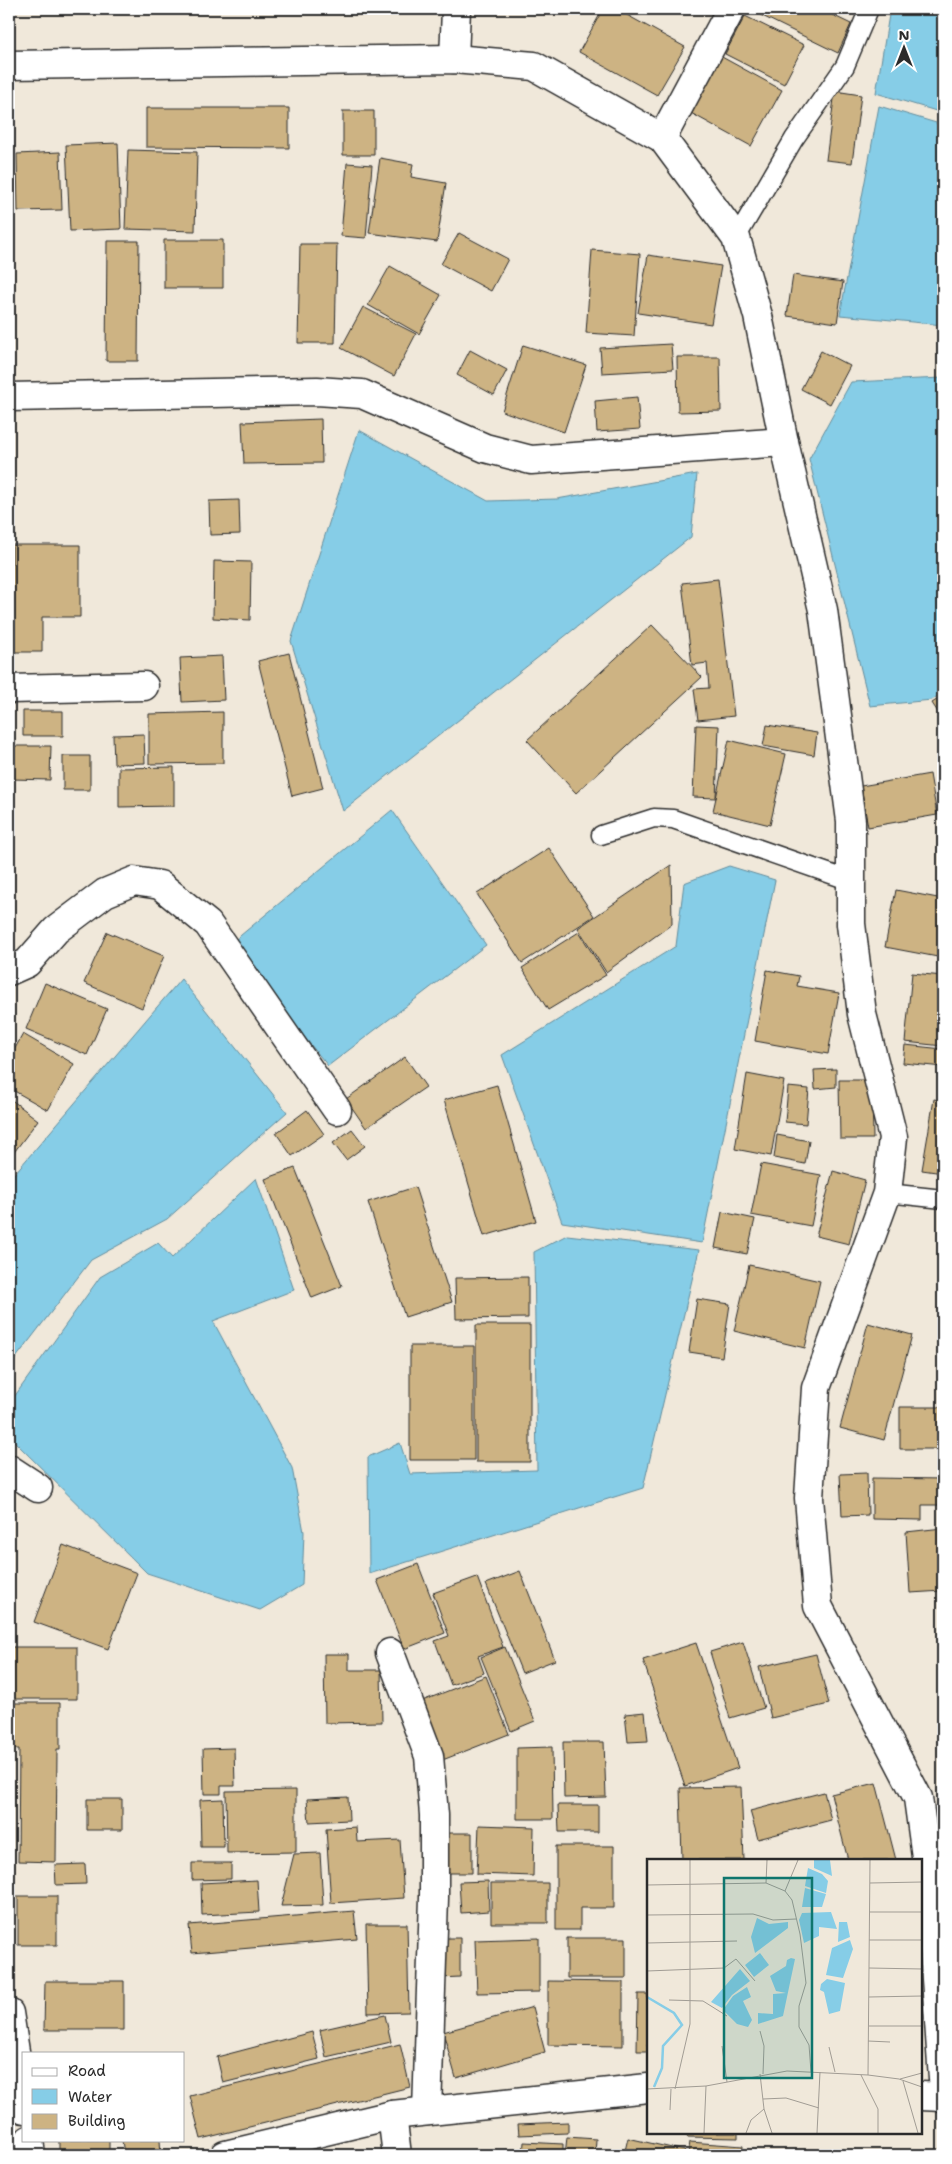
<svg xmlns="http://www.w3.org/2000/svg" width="952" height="2164" viewBox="0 0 952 2164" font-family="'Shantell Sans',sans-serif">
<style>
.water{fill:#86cde7;stroke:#628c9c}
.building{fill:#cdb383;stroke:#2b2b2b}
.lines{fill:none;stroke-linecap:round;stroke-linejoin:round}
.service-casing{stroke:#2b2b2b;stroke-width:21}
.minor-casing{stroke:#2b2b2b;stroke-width:31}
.tertiary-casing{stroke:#2b2b2b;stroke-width:31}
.service{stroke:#fff;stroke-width:18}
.minor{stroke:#fff;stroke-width:28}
.tertiary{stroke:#fff;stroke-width:28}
.inset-river{fill:none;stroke:#86cde7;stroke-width:2.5}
.inset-road{fill:none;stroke:#a19c94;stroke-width:1}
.view{fill:#0f766e;fill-opacity:0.15;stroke:#0f766e;stroke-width:2.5}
.inset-edge{fill:none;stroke:#2b2b2b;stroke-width:2.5}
</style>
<rect width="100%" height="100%" fill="#f0e8da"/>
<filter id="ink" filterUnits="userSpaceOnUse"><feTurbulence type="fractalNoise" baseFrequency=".02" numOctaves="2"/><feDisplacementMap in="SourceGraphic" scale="10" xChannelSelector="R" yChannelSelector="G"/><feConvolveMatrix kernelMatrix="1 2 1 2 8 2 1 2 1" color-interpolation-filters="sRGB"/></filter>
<g filter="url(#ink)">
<path class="water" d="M 890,9 L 943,9 L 943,113 L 876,93 Z
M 879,106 L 943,125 L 943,325 L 840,315 Z
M 943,378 L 943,692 L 932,700 L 870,706 L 809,459 L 851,382 Z
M 359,430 L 488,501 L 557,499 L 697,474 L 691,537 L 343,811 L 291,641 Z
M 392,810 L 486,945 L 328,1066 L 229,945 Z
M 729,866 L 775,880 L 702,1243 L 562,1222 L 502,1055 L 676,946 L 684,883 Z
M 181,979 L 287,1112 L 167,1219 L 91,1260 L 9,1367 L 9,1180 Z
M 256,1178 L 294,1290 L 213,1321 L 292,1468 L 304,1532 L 302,1585 L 260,1610 L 147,1573 L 9,1436 L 9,1404 L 100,1277 L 158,1243 L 172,1258 Z
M 567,1235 L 699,1250 L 643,1488 L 369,1574 L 368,1457 L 400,1443 L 410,1474 L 537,1470 L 534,1252 Z"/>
<path class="building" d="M 603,9 L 616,9 L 685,47 L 657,95 L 579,52 Z
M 748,9 L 820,9 L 851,24 L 838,53 Z
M 745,16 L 804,45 L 784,84 L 725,54 Z
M 720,56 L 782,90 L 751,146 L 689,112 Z
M 835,91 L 861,95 L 852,163 L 826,160 Z
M 146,108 L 289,108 L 289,148 L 146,147 Z
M 343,111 L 374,111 L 374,155 L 343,155 Z
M 118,143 L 121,229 L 70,231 L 66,145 Z
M 128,150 L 197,152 L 195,231 L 125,229 Z
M 60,152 L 62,210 L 18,211 L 17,154 Z
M 380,158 L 413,164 L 411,177 L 446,183 L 437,242 L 369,233 Z
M 347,163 L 372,165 L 366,238 L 341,236 Z
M 459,233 L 508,259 L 491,291 L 441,264 Z
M 164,240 L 223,240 L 223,288 L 164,288 Z
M 107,241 L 139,241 L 138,361 L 106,361 Z
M 300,244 L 337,244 L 335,343 L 298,343 Z
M 592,250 L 640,254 L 634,336 L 586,333 Z
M 648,255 L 721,266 L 711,324 L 638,313 Z
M 390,266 L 441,295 L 419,334 L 368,305 Z
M 793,275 L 843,282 L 837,323 L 787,316 Z
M 363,307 L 416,334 L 394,376 L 341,348 Z
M 671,344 L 673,369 L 602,373 L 600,348 Z
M 523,345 L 586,365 L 564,432 L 502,411 Z
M 470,350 L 507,370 L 494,395 L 457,375 Z
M 821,351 L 850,366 L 830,404 L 801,389 Z
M 677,357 L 720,357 L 721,411 L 678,412 Z
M 637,397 L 640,429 L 597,432 L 595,401 Z
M 321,419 L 322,463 L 244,464 L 242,422 Z
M 239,500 L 240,534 L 210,535 L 209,501 Z
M 12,545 L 80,545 L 80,617 L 42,617 L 42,652 L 12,652 Z
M 214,561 L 251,562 L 250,620 L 213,618 Z
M 718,579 L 734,716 L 698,720 L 694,689 L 709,688 L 707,663 L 692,665 L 682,583 Z
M 652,625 L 702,677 L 576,793 L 527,740 Z
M 289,653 L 323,788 L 292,796 L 258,661 Z
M 222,656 L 224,700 L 182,702 L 180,658 Z
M 943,696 L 943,720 L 932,703 Z
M 23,711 L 63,711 L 63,736 L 23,736 Z
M 223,712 L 223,763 L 149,764 L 149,714 Z
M 696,725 L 719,726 L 716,798 L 693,797 Z
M 767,725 L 817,733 L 814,755 L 763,746 Z
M 144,734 L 145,763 L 114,764 L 113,735 Z
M 729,740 L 786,754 L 770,825 L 713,811 Z
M 13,746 L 51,746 L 50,780 L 12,779 Z
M 63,756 L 90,756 L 90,790 L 63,790 Z
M 174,767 L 174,806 L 119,807 L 119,768 Z
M 930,774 L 937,815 L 868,827 L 861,786 Z
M 549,848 L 594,916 L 522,963 L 477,894 Z
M 9,861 L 11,946 L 9,946 Z
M 671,865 L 672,924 L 606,972 L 578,928 Z
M 896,890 L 943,899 L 943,958 L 885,947 Z
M 107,932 L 164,956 L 142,1008 L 84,983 Z
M 579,932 L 606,975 L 548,1010 L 522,968 Z
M 767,970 L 799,976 L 797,986 L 839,993 L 828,1054 L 755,1041 Z
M 912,973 L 943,976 L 943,1046 L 905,1042 Z
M 45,983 L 107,1009 L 87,1055 L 26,1029 Z
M 23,1034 L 74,1064 L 48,1110 L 9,1088 L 9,1059 Z
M 905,1045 L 943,1049 L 943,1067 L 903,1063 Z
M 405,1057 L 426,1087 L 366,1128 L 346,1099 Z
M 836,1069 L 836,1087 L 815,1089 L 814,1070 Z
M 747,1074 L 784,1081 L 771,1156 L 735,1149 Z
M 839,1080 L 872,1080 L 873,1139 L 840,1139 Z
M 497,1085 L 536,1221 L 484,1236 L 444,1100 Z
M 788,1087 L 809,1089 L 806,1124 L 785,1122 Z
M 9,1098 L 38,1120 L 9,1159 Z
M 934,1099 L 943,1101 L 943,1173 L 922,1170 Z
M 307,1110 L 324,1134 L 292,1156 L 276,1133 Z
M 352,1129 L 365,1146 L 346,1160 L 333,1143 Z
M 777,1135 L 809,1141 L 805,1164 L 774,1158 Z
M 761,1164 L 821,1175 L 811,1226 L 751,1215 Z
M 295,1168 L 342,1286 L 312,1298 L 265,1179 Z
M 833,1171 L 865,1180 L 849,1244 L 816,1236 Z
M 415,1187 L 452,1302 L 405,1317 L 368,1202 Z
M 722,1212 L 755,1219 L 747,1254 L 715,1248 Z
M 749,1265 L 820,1281 L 805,1348 L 734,1331 Z
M 528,1277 L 528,1318 L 456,1319 L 455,1278 Z
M 697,1299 L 730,1304 L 722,1357 L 689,1352 Z
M 868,1323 L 912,1335 L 884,1440 L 840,1428 Z
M 476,1325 L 530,1325 L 530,1462 L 476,1462 Z
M 410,1346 L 474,1346 L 474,1460 L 410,1460 Z
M 900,1407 L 943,1407 L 943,1449 L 900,1449 Z
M 867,1473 L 868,1515 L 842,1516 L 840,1474 Z
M 872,1478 L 943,1479 L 943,1505 L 922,1505 L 922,1520 L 872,1519 Z
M 943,1528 L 943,1591 L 910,1593 L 906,1532 Z
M 63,1545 L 137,1573 L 108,1649 L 34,1622 Z
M 418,1564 L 445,1633 L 404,1649 L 377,1580 Z
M 520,1571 L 555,1660 L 522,1673 L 486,1584 Z
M 477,1577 L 503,1647 L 478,1656 L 484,1673 L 451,1685 L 435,1641 L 449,1636 L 433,1593 Z
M 743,1642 L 764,1708 L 730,1718 L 710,1652 Z
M 696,1643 L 738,1768 L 685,1786 L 643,1660 Z
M 9,1647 L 77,1647 L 77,1699 L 9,1699 Z
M 505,1647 L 535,1721 L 511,1731 L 481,1657 Z
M 324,1654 L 349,1654 L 349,1670 L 381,1670 L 382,1722 L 325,1723 Z
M 816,1654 L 829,1704 L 771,1718 L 759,1667 Z
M 486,1676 L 509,1734 L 440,1761 L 417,1703 Z
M 9,1703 L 60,1703 L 60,1749 L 57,1749 L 56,1862 L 18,1861 L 19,1749 L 9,1749 Z
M 645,1712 L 648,1741 L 628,1742 L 625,1714 Z
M 563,1742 L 604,1742 L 606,1797 L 564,1798 Z
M 552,1747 L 553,1819 L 517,1819 L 517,1748 Z
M 234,1748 L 235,1786 L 221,1786 L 221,1794 L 204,1794 L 203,1749 Z
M 876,1783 L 896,1860 L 848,1860 L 831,1794 Z
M 741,1787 L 744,1860 L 682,1860 L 680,1788 Z
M 296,1790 L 296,1852 L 227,1853 L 226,1791 Z
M 824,1792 L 831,1820 L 758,1839 L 750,1811 Z
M 348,1797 L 349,1820 L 309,1822 L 307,1799 Z
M 87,1799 L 122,1799 L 122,1830 L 87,1830 Z
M 223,1799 L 224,1847 L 201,1847 L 200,1800 Z
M 558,1805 L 598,1805 L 598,1832 L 559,1832 Z
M 479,1825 L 534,1827 L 533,1876 L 477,1874 Z
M 356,1827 L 357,1842 L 400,1840 L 404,1898 L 331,1903 L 326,1829 Z
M 436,1833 L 472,1833 L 472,1873 L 437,1873 Z
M 556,1846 L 614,1846 L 614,1908 L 580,1908 L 580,1930 L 556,1930 Z
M 320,1853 L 323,1905 L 281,1906 L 294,1854 Z
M 192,1863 L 231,1863 L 231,1879 L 192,1880 Z
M 85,1864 L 86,1884 L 56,1885 L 55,1865 Z
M 257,1880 L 259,1912 L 202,1915 L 201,1883 Z
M 488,1881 L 489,1911 L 461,1913 L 459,1882 Z
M 491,1883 L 548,1883 L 548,1923 L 491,1923 Z
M 18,1896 L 57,1896 L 57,1945 L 18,1945 Z
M 354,1911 L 357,1939 L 192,1953 L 189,1925 Z
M 366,1924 L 407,1924 L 409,2012 L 368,2013 Z
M 439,1938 L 460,1938 L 460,1977 L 440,1978 Z
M 539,1938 L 539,1992 L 477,1993 L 475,1940 Z
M 567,1938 L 626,1938 L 626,1978 L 567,1978 Z
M 45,1981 L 124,1981 L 124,2030 L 44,2030 Z
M 548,1981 L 623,1982 L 623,2046 L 548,2045 Z
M 638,1994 L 648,1994 L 648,2051 L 637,2051 Z
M 533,2007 L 545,2052 L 456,2078 L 443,2032 Z
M 385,2015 L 391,2042 L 326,2057 L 320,2030 Z
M 312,2032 L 319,2059 L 223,2083 L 217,2057 Z
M 400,2044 L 410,2087 L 201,2139 L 190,2096 Z
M 568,2122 L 568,2133 L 519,2135 L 518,2124 Z
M 687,2133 L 738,2133 L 738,2138 L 687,2137 Z
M 567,2137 L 596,2139 L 595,2155 L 565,2155 Z
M 628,2138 L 685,2151 L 684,2155 L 624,2155 Z
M 59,2140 L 109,2140 L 109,2155 L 59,2155 Z
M 122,2140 L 160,2140 L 161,2155 L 124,2155 Z
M 524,2142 L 563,2144 L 563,2155 L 523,2155 Z
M 690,2142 L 743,2146 L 742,2155 L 688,2155 Z
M 452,2151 L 495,2153 L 495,2155 L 451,2155 Z"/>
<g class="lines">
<defs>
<path id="service" d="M 736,238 L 794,139 L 845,66 L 869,9
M 601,835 L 654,818 L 673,819 L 851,881
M 887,1193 L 943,1199"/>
<path id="minor" d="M 454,59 L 456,9
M 662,138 L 731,9
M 9,397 L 317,391 L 362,394 L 485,448 L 531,460 L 784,442
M 9,689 L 144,686
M 9,971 L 27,963 L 56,930 L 105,893 L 134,881 L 160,885 L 208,924 L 337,1110
M 9,1469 L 38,1488
M 390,1653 L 429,1756 L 434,1815 L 434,1898 L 427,2111
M 9,2013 L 24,2109
M 392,2115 L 397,2155
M 29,2140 L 31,2155"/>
<path id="tertiary" d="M 9,65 L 454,59 L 534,66 L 662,138 L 736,238 L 758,316 L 784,442 L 823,610 L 851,821 L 851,924 L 862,1014 L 893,1137 L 887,1193 L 816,1388 L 809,1498 L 818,1606 L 918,1798 L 929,1879 L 943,2079
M 921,2096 L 943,2097
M 225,2155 L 392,2115 L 648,2088"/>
</defs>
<use href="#service" class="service-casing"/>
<use href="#minor" class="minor-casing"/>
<use href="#tertiary" class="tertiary-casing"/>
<use href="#service" class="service"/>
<use href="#minor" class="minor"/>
<use href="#tertiary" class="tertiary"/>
</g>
</g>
<g transform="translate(647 1859)">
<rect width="275" height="275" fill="#f0e8da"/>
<path d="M 167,1 L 183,1 L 185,17 L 167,9 ZM 161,9 L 175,15 L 181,22 L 179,34 L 158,27 ZM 158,29 L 179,35 L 175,48 L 155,48 ZM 184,53 L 190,70 L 172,68 L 172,77 L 157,84 L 152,61 L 155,54 ZM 110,59 L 122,65 L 141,63 L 141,69 L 108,94 L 104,78 ZM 192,63 L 200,63 L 203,78 L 191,83 ZM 203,81 L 206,90 L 196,119 L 179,116 L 185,89 ZM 113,94 L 122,106 L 107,118 L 98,106 ZM 144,99 L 148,100 L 136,157 L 111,165 L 111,154 L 126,155 L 126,135 L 139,134 L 129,132 L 123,117 L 139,107 L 140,101 ZM 93,110 L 103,122 L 85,136 L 75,149 L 64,143 ZM 180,120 L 198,124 L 193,152 L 182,155 L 177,133 L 173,131 L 174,125 ZM 100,128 L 104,138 L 96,142 L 105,161 L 101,168 L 90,165 L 76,151 L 86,137 Z" fill="#86cde7"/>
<path class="inset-river" d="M 0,138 L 27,154 L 35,166 L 16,187 L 15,209 L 7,228"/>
<path class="inset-road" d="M 119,24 L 120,1M 223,24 L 275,23M 0,26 L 119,24 L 138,32 L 145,41 L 153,75 L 159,124 L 152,147 L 152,168 L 162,186 L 164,213M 138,32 L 151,1M 222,53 L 275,53M 0,56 L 106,55 L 126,61 L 149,60M 222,81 L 275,81M 0,84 L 90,82M 222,109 L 275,110M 0,112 L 77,109 L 89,100 L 108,122M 222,138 L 275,137M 22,141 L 56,142 L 80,157M 222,167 L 275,167M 113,172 L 117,187 L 116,215M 221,182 L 243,183M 75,187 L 80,223M 182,188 L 188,213M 113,215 L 117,250 L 125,274M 214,216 L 231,250 L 231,274M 221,216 L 223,1M 253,220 L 275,214M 256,222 L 271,274M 0,230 L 59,227 L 140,212 L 221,216 L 252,220 L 275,228M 28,230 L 43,165 L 43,1M 116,240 L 139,239 L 172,249M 23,251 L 24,230M 57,274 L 59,227M 99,274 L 104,261 L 117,250M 170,274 L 173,213"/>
<path class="view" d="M 77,19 L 165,19 L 165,219 L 77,219 Z"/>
<rect width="275" height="275" class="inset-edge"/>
</g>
<rect width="952" height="2164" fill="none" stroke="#fff" stroke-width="30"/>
<rect x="15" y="15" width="922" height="2134" fill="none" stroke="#2b2b2b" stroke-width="2" filter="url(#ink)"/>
<rect x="22" y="2052" width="162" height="90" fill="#ffffff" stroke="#aaaaaa"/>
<rect x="32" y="2068" width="25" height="8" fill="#ffffff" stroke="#aaaaaa"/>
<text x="68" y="2076" font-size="15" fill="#2b2b2b">Road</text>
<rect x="32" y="2089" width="25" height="15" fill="#86cde7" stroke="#aaaaaa"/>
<text x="68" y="2102" font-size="15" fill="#2b2b2b">Water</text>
<rect x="32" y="2114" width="25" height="15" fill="#cdb383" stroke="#aaaaaa"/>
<text x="68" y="2126" font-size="15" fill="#2b2b2b">Building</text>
<g transform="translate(904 48)" stroke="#ffffff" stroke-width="4" paint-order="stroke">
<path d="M0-4L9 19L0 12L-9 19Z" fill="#2b2b2b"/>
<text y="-8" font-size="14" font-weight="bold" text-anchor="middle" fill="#2b2b2b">N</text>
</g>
</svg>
